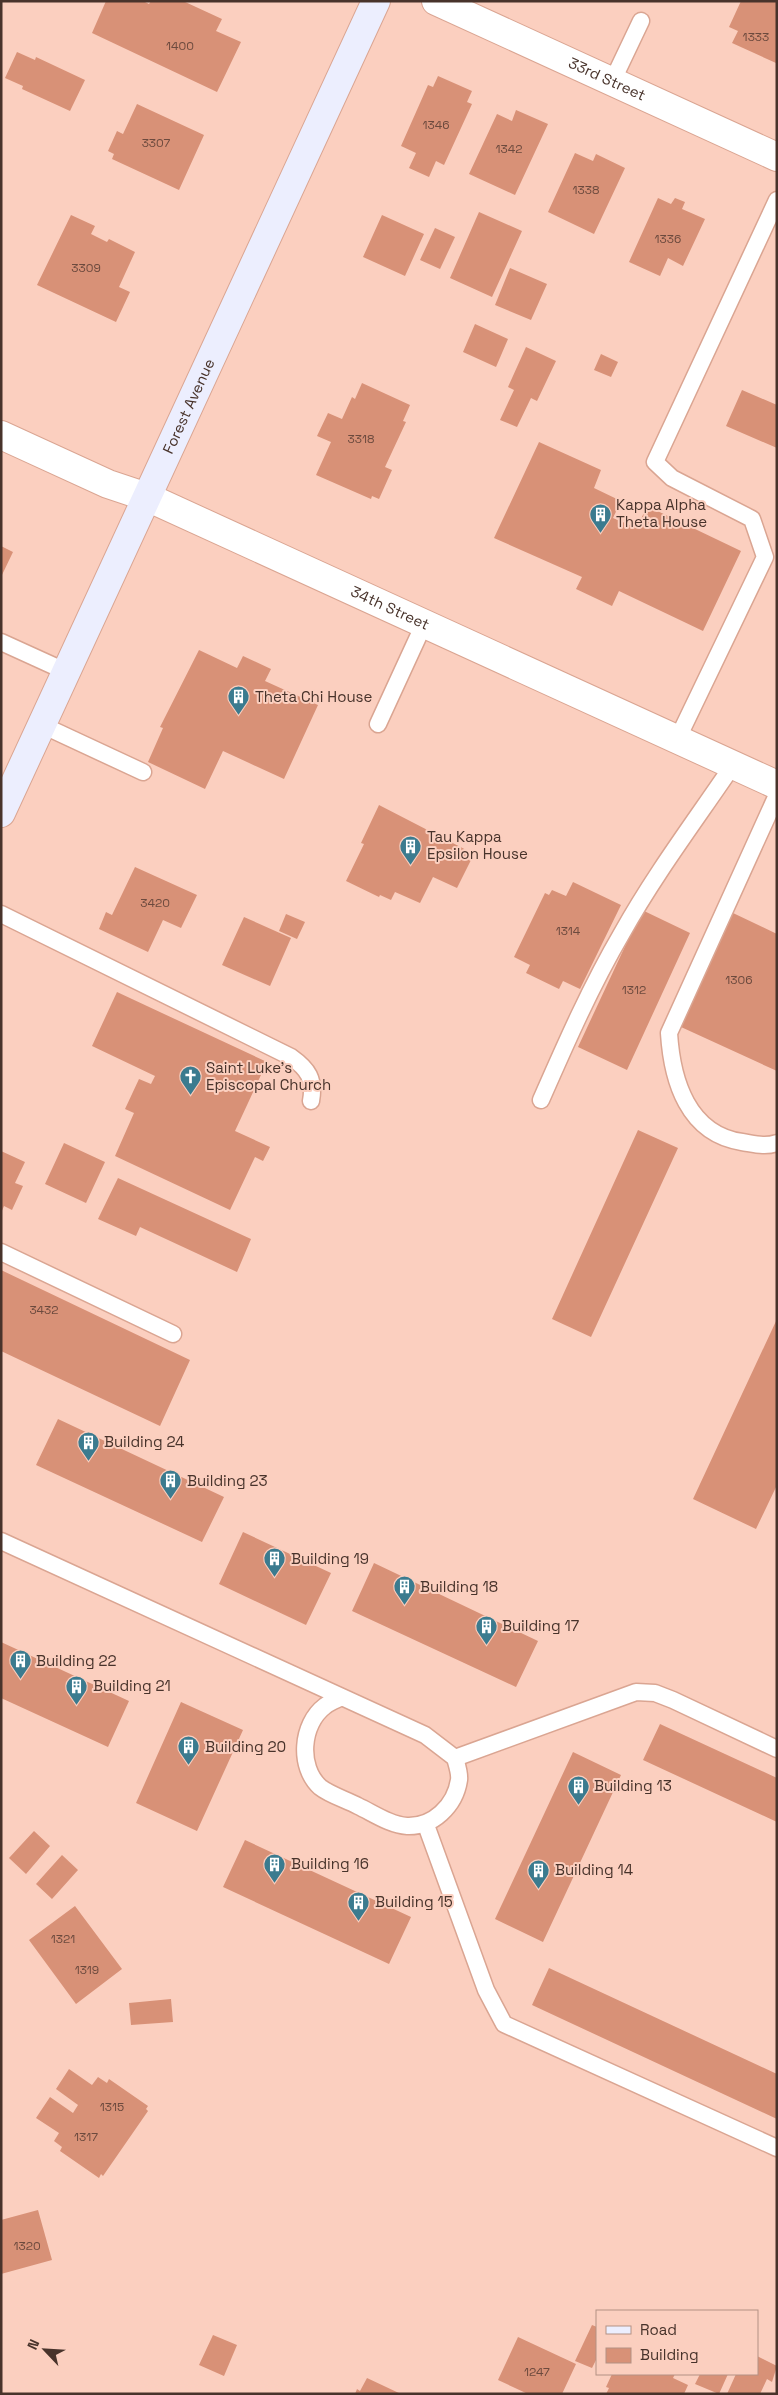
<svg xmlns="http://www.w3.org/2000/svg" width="778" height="2395" viewBox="0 0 778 2395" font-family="'Space Grotesk',sans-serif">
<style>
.building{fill:#d89177}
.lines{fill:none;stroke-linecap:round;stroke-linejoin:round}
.service-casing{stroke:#daa592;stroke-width:19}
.minor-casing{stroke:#daa592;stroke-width:30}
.secondary-casing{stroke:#daa592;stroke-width:30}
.service{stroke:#fff;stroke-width:16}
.minor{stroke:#fff;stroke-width:28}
.secondary{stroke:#eceefe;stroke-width:28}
.labels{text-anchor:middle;stroke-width:4;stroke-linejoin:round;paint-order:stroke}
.number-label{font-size:12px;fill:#6c4a3e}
.street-label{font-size:15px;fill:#48332b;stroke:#fbcfbf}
.poi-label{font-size:15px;fill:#48332b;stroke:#fbcfbf;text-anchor:start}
</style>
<rect width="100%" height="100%" fill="#fbcfbf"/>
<path class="building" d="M 106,1 L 143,1 L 149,4 L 151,1 L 183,1 L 222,19 L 216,31 L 241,42 L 217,92 L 92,33 Z
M 741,1 L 777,1 L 776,63 L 732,43 L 738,31 L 729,27 Z
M 17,52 L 35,60 L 36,57 L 85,80 L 70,111 L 22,89 L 23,86 L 5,78 Z
M 438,76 L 472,91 L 467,102 L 472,104 L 444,165 L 436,161 L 429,177 L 409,168 L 416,153 L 401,146 L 428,85 L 433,87 Z
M 137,104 L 204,135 L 179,190 L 112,159 L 114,154 L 108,151 L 117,131 L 123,134 Z
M 516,110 L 548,124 L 515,195 L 469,174 L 497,114 L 512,121 Z
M 575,153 L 593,161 L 596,154 L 625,168 L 594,234 L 548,212 Z
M 658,198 L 671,204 L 675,198 L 685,202 L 682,209 L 705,219 L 683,266 L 668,258 L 660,276 L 629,262 Z
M 479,212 L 522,231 L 492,297 L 450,278 Z
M 71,215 L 95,226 L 91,234 L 107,242 L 109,239 L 135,252 L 119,287 L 130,292 L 116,322 L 37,285 Z
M 382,215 L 424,234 L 405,276 L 363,257 Z
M 435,228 L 455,237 L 440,269 L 420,260 Z
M 510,268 L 547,284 L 531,320 L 495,305 Z
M 475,324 L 508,339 L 496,367 L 463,352 Z
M 526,347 L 556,361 L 537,401 L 531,398 L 517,427 L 500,420 L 514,390 L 508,387 Z
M 601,354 L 618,362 L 611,377 L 594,370 Z
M 362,383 L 410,405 L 403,421 L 406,422 L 385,467 L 392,470 L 379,499 L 372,496 L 371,499 L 316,475 L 331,442 L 317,436 L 328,413 L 342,419 L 352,397 L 355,399 Z
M 742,390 L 777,405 L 777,448 L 726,426 Z
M 539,442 L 601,470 L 594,488 L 621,501 L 613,518 L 637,528 L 647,506 L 741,551 L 703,631 L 619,591 L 612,606 L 576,589 L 582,577 L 494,538 Z
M 1,546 L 13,552 L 1,577 Z
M 199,650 L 237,668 L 243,656 L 271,669 L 265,681 L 318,705 L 284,779 L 223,751 L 205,789 L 148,762 L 163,728 L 160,727 Z
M 379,805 L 474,854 L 457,888 L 433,877 L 420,903 L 395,892 L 391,900 L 380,895 L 379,897 L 346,881 L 364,844 L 361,843 Z
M 135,867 L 197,895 L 181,928 L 163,920 L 148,952 L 99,929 L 106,912 L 112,915 Z
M 573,882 L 621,905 L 580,989 L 563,981 L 559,989 L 526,973 L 530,965 L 514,957 L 545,893 L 549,895 L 552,890 L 566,896 Z
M 642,910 L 690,933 L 627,1070 L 578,1047 Z
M 733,913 L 777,934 L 777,1071 L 681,1027 Z
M 286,914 L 305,922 L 297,939 L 279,931 Z
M 244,917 L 291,938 L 270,986 L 222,965 Z
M 117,992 L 267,1062 L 235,1131 L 270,1147 L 263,1161 L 255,1157 L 230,1210 L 115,1156 L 134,1113 L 125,1109 L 139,1079 L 151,1084 L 155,1076 L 92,1046 Z
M 638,1130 L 678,1148 L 591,1337 L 552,1319 Z
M 64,1143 L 105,1162 L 86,1203 L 45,1184 Z
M 1,1151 L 25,1162 L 15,1183 L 23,1186 L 12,1210 L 4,1206 L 1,1213 Z
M 118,1178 L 251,1239 L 237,1272 L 140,1227 L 136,1236 L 98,1219 Z
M 1,1270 L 190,1360 L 160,1426 L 1,1351 Z
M 777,1319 L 777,1485 L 756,1529 L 693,1499 Z
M 58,1419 L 224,1497 L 202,1542 L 36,1465 Z
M 243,1532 L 331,1573 L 306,1625 L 219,1584 Z
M 374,1563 L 538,1641 L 516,1687 L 352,1611 Z
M 1,1642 L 129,1701 L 108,1747 L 1,1698 Z
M 181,1702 L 243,1730 L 197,1831 L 136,1803 Z
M 660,1724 L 777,1778 L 777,1822 L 643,1760 Z
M 573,1752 L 621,1775 L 543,1942 L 495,1919 Z
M 34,1831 L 50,1846 L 26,1874 L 9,1858 Z
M 245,1840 L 411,1917 L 389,1964 L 223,1887 Z
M 62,1855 L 78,1870 L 52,1899 L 36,1884 Z
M 75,1906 L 122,1969 L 76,2004 L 29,1940 Z
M 549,1968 L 777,2074 L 777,2119 L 532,2005 Z
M 171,1999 L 173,2022 L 131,2025 L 129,2003 Z
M 69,2069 L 92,2085 L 98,2077 L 107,2083 L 109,2079 L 148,2106 L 146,2109 L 148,2111 L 103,2176 L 101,2174 L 99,2178 L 60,2151 L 62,2147 L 54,2141 L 59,2133 L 36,2118 L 50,2097 L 73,2113 L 78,2105 L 56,2089 Z
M 38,2210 L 52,2260 L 1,2274 L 1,2220 Z
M 592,2325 L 597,2327 L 597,2358 L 592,2368 L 575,2361 Z
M 213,2335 L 237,2345 L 224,2376 L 199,2365 Z
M 518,2337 L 576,2364 L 562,2394 L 528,2394 L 498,2380 Z
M 757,2356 L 777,2366 L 772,2382 L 767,2379 L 760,2394 L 727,2394 L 736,2374 L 757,2374 Z
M 612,2374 L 675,2374 L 673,2378 L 688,2385 L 684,2394 L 606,2394 L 609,2388 L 606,2387 Z
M 700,2374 L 728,2374 L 719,2394 L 695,2384 Z
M 367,2378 L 401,2394 L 355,2394 L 357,2389 L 360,2391 Z"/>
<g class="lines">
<defs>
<path id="service" d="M 612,82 L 641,21
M 1,642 L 67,672
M 378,724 L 424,624
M 42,725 L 143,772
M 677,740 L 765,557 L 752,519 L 672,478 L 655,462 L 777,200
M 777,795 L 669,1033 C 672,1081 688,1134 742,1142 C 755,1144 765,1147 777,1143
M 1,914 L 291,1057 C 308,1069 315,1079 311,1101
M 541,1100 C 566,1043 591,986 622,933 C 655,874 695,821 733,765
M 1,1252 L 173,1334
M 1,1541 L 425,1735 L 455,1758 C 457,1765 460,1774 459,1780 C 455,1806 433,1827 407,1826 C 390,1825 373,1813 358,1806 C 347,1800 330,1795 320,1787 C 298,1767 301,1724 325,1706 C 330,1702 336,1700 342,1697
M 455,1758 L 636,1692 L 655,1693 L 673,1700 L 777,1749
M 426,1825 L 486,1990 L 504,2024 L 777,2148"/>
<g id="minor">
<path id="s1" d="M 436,1 L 777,157"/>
<path id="s2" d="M 1,435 L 108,484 L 147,497 L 777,785"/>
</g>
<g id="secondary">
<path id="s3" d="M 1,813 L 376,1"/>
</g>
</defs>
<use href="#service" class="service-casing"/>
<use href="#minor" class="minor-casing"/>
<use href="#secondary" class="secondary-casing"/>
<use href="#service" class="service"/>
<use href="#minor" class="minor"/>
<use href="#secondary" class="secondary"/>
</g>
<defs>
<symbol id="building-pin" viewBox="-11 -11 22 30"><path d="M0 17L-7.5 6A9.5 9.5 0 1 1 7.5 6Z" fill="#3b7b8f" stroke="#fbcfbf"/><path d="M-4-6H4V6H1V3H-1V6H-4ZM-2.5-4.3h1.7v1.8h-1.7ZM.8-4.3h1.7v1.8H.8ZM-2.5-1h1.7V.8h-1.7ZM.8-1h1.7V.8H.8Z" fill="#fff"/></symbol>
<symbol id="church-pin" viewBox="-11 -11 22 30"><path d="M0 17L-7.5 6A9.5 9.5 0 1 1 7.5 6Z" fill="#3b7b8f" stroke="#fbcfbf"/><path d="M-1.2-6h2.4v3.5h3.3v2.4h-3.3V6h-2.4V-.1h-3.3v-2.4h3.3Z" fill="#fff"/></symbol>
</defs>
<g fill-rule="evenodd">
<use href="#building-pin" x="588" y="502" width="25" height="34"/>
<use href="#building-pin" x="226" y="684" width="25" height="34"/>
<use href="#building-pin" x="398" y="834" width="25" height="34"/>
<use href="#church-pin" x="178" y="1064" width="25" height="34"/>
<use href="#building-pin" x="76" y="1430" width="25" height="34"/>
<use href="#building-pin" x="158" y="1468" width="25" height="34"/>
<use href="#building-pin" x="262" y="1546" width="25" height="34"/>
<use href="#building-pin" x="392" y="1574" width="25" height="34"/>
<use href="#building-pin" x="474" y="1614" width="25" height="34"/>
<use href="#building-pin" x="8" y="1648" width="25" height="34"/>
<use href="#building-pin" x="64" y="1674" width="25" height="34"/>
<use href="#building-pin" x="176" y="1734" width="25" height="34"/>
<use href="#building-pin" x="566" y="1774" width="25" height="34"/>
<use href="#building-pin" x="262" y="1852" width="25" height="34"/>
<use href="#building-pin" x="526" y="1858" width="25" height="34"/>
<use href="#building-pin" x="346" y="1890" width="25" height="34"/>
</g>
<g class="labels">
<g class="number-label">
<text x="756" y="41">1333</text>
<text x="180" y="50">1400</text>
<text x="436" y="129">1346</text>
<text x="156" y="147">3307</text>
<text x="509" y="153">1342</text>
<text x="586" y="194">1338</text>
<text x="668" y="243">1336</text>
<text x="86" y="272">3309</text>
<text x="361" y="443">3318</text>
<text x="155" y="907">3420</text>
<text x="568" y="935">1314</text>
<text x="739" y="984">1306</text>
<text x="634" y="994">1312</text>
<text x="44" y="1314">3432</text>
<text x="63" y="1943">1321</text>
<text x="87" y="1974">1319</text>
<text x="112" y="2111">1315</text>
<text x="86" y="2141">1317</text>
<text x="27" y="2250">1320</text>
<text x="537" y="2376">1247</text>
</g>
<g class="street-label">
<text dy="5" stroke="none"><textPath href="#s1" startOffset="188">33rd Street</textPath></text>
<text dy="5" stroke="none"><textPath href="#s3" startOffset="448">Forest Avenue</textPath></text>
<text dy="5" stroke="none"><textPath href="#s2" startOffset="426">34th Street</textPath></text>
</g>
<g class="poi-label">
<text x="616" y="510">Kappa Alpha<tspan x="616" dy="17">Theta House</tspan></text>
<text x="255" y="702">Theta Chi House</text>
<text x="427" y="842">Tau Kappa<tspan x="427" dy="17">Epsilon House</tspan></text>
<text x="206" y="1073">Saint Luke's<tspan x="206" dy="17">Episcopal Church</tspan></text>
<text x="104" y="1447">Building 24</text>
<text x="187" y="1486">Building 23</text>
<text x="291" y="1564">Building 19</text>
<text x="420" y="1592">Building 18</text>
<text x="502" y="1631">Building 17</text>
<text x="36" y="1666">Building 22</text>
<text x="93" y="1691">Building 21</text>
<text x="205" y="1752">Building 20</text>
<text x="594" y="1791">Building 13</text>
<text x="291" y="1869">Building 16</text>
<text x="555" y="1875">Building 14</text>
<text x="375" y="1907">Building 15</text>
</g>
</g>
<rect width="778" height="2395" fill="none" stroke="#48332b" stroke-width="5"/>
<rect x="596" y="2310" width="162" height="65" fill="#fbcfbf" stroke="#b39184"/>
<rect x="606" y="2326" width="25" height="8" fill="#eceefe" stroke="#b39184"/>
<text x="640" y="2335" font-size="15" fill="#48332b">Road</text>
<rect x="606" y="2348" width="25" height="15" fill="#d89177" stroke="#b39184"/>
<text x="640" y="2360" font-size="15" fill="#48332b">Building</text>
<g transform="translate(45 2350) rotate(295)" stroke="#fbcfbf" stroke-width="4" paint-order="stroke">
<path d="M0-4L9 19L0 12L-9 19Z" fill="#48332b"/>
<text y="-8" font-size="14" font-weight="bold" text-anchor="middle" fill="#48332b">N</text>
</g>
</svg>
